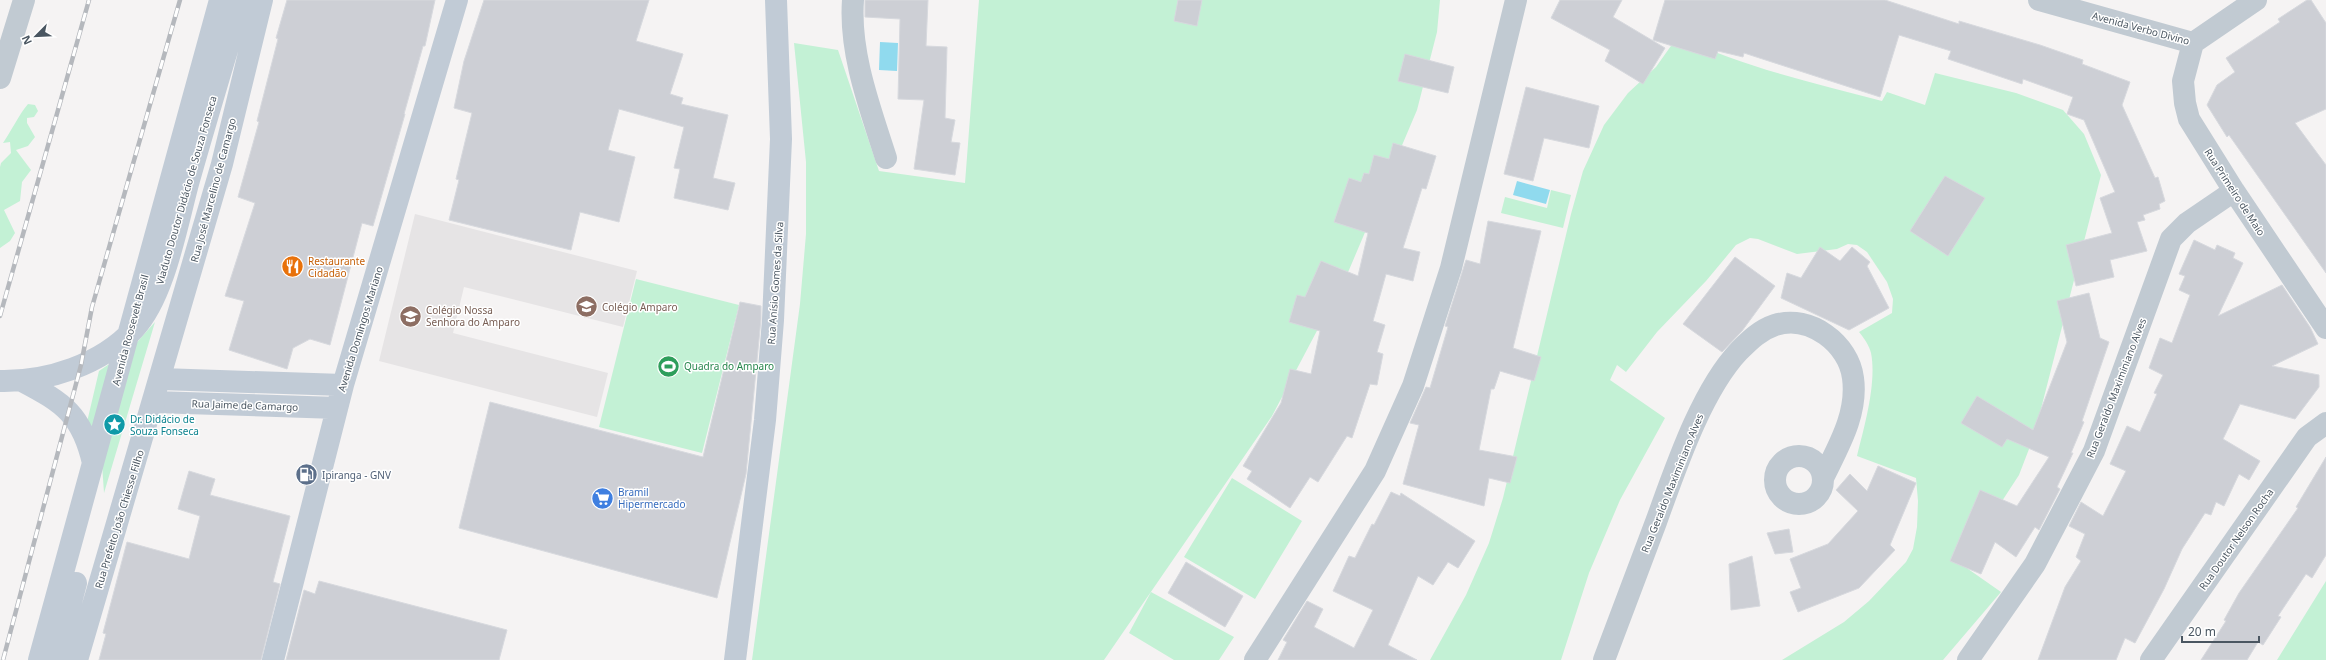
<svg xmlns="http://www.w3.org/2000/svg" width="2326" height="660" viewBox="0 0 2326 660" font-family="'Noto Sans',sans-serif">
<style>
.education{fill:#e6e4e5}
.green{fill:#c3f1d5}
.water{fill:#90daee}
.building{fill:#cdcfd5;stroke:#d7d9de}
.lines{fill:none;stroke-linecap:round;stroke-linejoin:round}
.street{stroke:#c1cad2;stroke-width:22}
.secondary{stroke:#c1cbd6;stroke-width:22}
.rail-casing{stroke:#b5b8bd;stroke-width:4.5}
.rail{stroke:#fff;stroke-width:3;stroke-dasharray:9;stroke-linecap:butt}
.labels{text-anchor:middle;stroke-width:3;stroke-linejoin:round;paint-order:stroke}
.street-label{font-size:10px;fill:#4a5661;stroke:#fff}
.food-label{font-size:10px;fill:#c56008;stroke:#fff;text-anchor:start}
.education-label{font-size:10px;fill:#785e54;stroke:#fff;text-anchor:start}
.leisure-label{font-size:10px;fill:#27864d;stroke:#fff;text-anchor:start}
.culture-label{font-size:10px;fill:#0d838f;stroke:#fff;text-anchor:start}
.service-label{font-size:10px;fill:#4e5e75;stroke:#fff;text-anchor:start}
.shop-label{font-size:10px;fill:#366cbe;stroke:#fff;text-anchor:start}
</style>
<rect width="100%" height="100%" fill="#f5f3f3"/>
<path class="education" d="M 415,214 L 637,271 L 623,327 L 464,287 L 453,333 L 608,373 L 597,417 L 379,361 Z"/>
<path class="green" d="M 979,0 L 1440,0 L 1437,32 L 1417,110 L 1349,270 L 1272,416 L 1104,660 L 752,660 L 800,304 L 806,234 L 806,162 L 794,43 L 838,50 L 879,171 L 965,183 Z
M 1678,36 C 1743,67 1813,83 1882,101 L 1887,92 L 1925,105 L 1935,73 L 2016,93 L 2063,110 L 2084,134 L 2101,175 L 2034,436 L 2019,475 L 1961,564 L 2001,592 L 1943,660 L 1782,660 L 1844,622 L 1869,601 L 1906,562 L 1913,549 L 1917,527 L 1918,501 L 1916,478 L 1857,456 C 1864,428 1877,383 1871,353 C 1869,345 1864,338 1859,332 L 1892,313 L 1893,299 L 1887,282 L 1867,252 L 1857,245 L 1848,244 L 1837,249 L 1797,254 L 1758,239 L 1750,238 L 1736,245 L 1706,281 L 1657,332 L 1626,372 L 1617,365 L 1610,380 L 1665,418 L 1620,500 L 1589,573 L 1561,660 L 1430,660 L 1466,595 L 1489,543 L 1503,498 L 1571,214 L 1583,171 L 1604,125 L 1628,93 L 1656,67 Z
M 28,104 L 35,105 L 38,111 L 34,117 L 27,118 L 27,123 L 35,137 L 28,146 L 16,150 L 31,170 L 22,182 L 20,201 L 4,210 L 15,233 L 10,241 L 0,248 L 0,167 L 1,163 L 11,153 L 10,142 L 3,143 C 12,130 18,116 28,104 Z
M 1551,190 L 1571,195 L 1563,228 L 1501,213 L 1505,197 L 1547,208 Z
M 636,279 L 739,305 L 702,453 L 599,427 Z
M 155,322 L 104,493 L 102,464 L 87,422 L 99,371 L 130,350 Z
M 1232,478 L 1302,521 L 1255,599 L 1184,557 Z
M 2326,581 L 2326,660 L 2277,660 Z
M 1151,592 L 1234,637 L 1219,660 L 1174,660 L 1129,633 Z"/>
<path class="water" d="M 880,42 L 898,43 L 897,71 L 879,70 Z
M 1517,181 L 1550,190 L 1546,204 L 1513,195 Z"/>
<path class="building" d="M 287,0 L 435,0 L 425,46 L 423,46 L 404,114 L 405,114 L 373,226 L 362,223 L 330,345 L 310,339 L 293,348 L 287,369 L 229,350 L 244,301 L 225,296 L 255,203 L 238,197 L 259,122 L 257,121 L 278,39 L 276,38 Z
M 484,0 L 649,0 L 636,41 L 683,54 L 670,94 L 683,98 L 681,104 L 728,115 L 713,178 L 735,183 L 728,210 L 674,198 L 680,169 L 674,168 L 684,127 L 619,109 L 608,150 L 635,157 L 619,222 L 580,212 L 571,250 L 449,220 L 459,180 L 456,179 L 472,113 L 454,108 L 464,61 Z
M 865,0 L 928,0 L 926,46 L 947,47 L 945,118 L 955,120 L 951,142 L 960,143 L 955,175 L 914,169 L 924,100 L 898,99 L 900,19 L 865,17 Z
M 1178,0 L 1202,0 L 1197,26 L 1174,21 Z
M 1560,0 L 1622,0 L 1613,17 L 1665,48 L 1643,84 L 1605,61 L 1610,50 L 1551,18 Z
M 1665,0 L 1885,0 L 1959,24 L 1959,21 L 2040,45 L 2083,60 L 2082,64 L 2130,82 L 2122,105 L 2155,178 L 2158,177 L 2165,201 L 2159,204 L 2160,209 L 2143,215 L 2145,220 L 2137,222 L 2147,251 L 2110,260 L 2114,277 L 2076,286 L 2066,245 L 2112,233 L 2100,198 L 2115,192 L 2084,120 L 2067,114 L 2073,97 L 2023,79 L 2022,84 L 1948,59 L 1951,51 L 1899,35 L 1880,97 L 1744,53 L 1743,57 L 1718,51 L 1715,59 L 1653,40 Z
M 2307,0 L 2311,0 L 2326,23 L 2326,109 L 2295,123 L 2326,165 L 2326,273 L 2229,135 L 2227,137 L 2207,105 L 2217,85 L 2235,72 L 2226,58 L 2280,22 L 2278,19 Z
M 1405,54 L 1454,67 L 1448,93 L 1398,81 Z
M 1526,87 L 1599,106 L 1589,148 L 1544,138 L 1533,181 L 1504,174 Z
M 1393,143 L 1436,156 L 1426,189 L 1422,188 L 1403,248 L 1420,252 L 1413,281 L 1386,274 L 1373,321 L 1385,325 L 1377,352 L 1383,354 L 1377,385 L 1370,384 L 1352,438 L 1347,436 L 1318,482 L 1310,477 L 1290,508 L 1247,479 L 1252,471 L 1243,466 L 1281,403 L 1290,369 L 1311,374 L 1320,331 L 1289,322 L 1297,295 L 1305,297 L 1321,261 L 1358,276 L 1368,233 L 1334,222 L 1349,178 L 1361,182 L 1364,173 L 1369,174 L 1374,155 L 1389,159 Z
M 1945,176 L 1985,198 L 1948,256 L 1910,231 Z
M 1488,221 L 1541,231 L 1513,348 L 1541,357 L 1534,381 L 1500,371 L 1494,389 L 1491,389 L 1479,450 L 1517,457 L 1510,483 L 1489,478 L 1484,506 L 1403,484 L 1419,425 L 1410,423 L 1426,387 L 1430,388 L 1448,327 L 1445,326 L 1466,260 L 1480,264 Z
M 2194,240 L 2215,250 L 2217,245 L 2235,253 L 2233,258 L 2243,263 L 2218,316 L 2282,285 L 2310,327 L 2318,344 L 2272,366 L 2319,375 L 2319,387 L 2295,419 L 2240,404 L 2223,439 L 2260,461 L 2249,480 L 2239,474 L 2224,506 L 2216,502 L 2211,515 L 2205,513 L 2182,549 L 2164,589 L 2135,643 L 2125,638 L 2116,660 L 2038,660 L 2065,587 L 2081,561 L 2076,557 L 2085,534 L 2069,526 L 2081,502 L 2103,516 L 2126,471 L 2110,464 L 2127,426 L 2140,432 L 2157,394 L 2154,393 L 2163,375 L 2149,368 L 2160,338 L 2172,343 L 2190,295 L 2179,290 L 2185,276 L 2179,274 Z
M 1820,247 L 1840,261 L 1852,247 L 1870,262 L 1867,266 L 1889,308 L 1849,330 L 1781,298 L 1787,273 L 1801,278 Z
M 1735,257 L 1775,286 L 1742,331 L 1722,352 L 1683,324 Z
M 2089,293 L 2100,338 L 2109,342 L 2082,421 L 2084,422 L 2071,453 L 2073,453 L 2057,487 L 2060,489 L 2039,530 L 2035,527 L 2016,557 L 1995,542 L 1981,574 L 1950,561 L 1980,490 L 2017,506 L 2049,457 L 2007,439 L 2002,447 L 1961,423 L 1977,396 L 2033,430 L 2067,342 L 2057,301 Z
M 740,302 L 761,306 L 761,319 L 746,474 L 717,598 L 459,528 L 490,402 L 703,457 Z
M 2326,457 L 2326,555 L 2312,578 L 2306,574 L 2278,616 L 2281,617 L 2263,645 L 2258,642 L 2247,660 L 2201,660 L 2226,621 L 2224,620 L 2239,593 L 2298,508 L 2296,507 Z
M 1878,466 L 1916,483 L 1890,545 L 1895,550 L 1859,588 L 1798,612 L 1790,592 L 1801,588 L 1790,559 L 1828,544 L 1858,511 L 1836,490 L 1850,474 L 1867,491 Z
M 189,471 L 215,479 L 210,495 L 290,516 L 273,582 L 280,584 L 261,660 L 99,660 L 106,634 L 103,633 L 127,542 L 189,559 L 200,516 L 178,509 Z
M 1391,492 L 1400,496 L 1401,493 L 1475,541 L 1458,568 L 1448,562 L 1433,585 L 1418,576 L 1388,645 L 1417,660 L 1278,660 L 1287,642 L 1283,640 L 1307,601 L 1323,609 L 1314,627 L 1354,648 L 1373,610 L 1333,591 L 1349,556 L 1355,558 L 1372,524 L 1374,525 Z
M 1789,529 L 1793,552 L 1775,554 L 1767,533 Z
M 1752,556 L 1760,606 L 1731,610 L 1729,564 Z
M 1186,562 L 1243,596 L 1225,627 L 1168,593 Z
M 319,581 L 507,630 L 499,660 L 286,660 L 304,590 L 315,594 Z"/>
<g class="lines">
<path class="street" d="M 853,0 C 849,53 870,108 886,158
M 2039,0 L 2193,43 L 2256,0
M 2193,43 L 2183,81 L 2185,103 L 2189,119 L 2234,191 L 2326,328
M 0,78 L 24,0
M1775 480a24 24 0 1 1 48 0a24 24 0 1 1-48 0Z
M 1255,660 L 1375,471 L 1413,386 L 1451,268 L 1516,0
M 1604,660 C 1621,614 1639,568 1656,522 C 1675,470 1701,391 1739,351 C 1750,340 1760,330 1775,325 C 1810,314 1849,344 1853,378 C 1858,414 1838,447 1823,478
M 1968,660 L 2035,564 L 2094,451 L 2171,239 L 2187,223 L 2234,191
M 2151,660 L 2307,437 L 2326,423"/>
<path class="secondary" d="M 161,379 L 343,385
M 0,381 C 47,382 101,365 134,329 C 165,296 177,223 189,180 C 206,120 224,60 242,0
M 22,381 C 64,403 82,415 93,463
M 154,402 L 337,408
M 39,660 L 220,0
M 56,660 L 76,583
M 77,660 L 222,164 L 262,0
M 273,660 L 343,385 L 457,0
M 735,660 L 765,420 L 773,320 L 781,139 L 776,0"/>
<defs>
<path id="rail" d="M 0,316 L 89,0
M 3,660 L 81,365 L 92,307 L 180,0"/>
</defs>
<use href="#rail" class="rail-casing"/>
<use href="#rail" class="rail"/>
</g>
<defs>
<symbol id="restaurant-disc" viewBox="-11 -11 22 22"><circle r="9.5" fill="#e8710a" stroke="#fff"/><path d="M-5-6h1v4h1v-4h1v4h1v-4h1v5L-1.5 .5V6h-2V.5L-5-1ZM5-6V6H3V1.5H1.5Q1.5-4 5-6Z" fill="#fff"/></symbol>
<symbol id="school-disc" viewBox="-11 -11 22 22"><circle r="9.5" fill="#8d6e63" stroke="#fff"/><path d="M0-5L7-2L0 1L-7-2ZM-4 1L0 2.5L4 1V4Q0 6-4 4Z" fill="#fff"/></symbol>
<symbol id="stadium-disc" viewBox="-11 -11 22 22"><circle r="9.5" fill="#2e9e5b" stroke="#fff"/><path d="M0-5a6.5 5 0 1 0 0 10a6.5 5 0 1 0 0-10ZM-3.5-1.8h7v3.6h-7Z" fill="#fff"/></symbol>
<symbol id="sight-disc" viewBox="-11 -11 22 22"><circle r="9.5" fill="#0f9aa8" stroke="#fff"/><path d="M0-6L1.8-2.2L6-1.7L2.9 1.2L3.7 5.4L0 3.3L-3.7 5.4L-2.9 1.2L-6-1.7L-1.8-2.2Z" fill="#fff"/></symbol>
<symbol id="fuel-disc" viewBox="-11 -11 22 22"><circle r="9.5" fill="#5c6f8a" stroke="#fff"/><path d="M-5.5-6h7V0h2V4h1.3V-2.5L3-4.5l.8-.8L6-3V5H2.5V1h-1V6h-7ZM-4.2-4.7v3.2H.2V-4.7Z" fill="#fff"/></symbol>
<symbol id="supermarket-disc" viewBox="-11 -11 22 22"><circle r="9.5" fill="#3f7fe0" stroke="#fff"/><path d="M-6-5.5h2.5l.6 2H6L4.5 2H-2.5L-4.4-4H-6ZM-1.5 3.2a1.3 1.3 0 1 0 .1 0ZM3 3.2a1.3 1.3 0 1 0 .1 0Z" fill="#fff"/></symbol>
</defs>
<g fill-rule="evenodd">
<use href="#restaurant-disc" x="280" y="254" width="25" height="25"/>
<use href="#school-disc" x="574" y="294" width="25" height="25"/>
<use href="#school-disc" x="398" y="304" width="25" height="25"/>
<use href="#stadium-disc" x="656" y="354" width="25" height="25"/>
<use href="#sight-disc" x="102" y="412" width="25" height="25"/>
<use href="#fuel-disc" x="294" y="462" width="25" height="25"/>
<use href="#supermarket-disc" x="590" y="486" width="25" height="25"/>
</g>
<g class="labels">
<g class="street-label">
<text transform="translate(2141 28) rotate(15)" y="4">Avenida Verbo Divino</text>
<text transform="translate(186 190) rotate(-74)" y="4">Viaduto Doutor Didácio de Souza Fonseca</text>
<text transform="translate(213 190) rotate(-75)" y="4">Rua José Marcelino de Camargo</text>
<text transform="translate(2235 192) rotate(57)" y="4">Rua Primeiro de Maio</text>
<text transform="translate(775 283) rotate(-86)" y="4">Rua Anísio Gomes da Silva</text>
<text transform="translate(360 329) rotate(-73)" y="4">Avenida Domingos Mariano</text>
<text transform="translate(130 330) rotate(-75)" y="4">Avenida Roosevelt Brasil</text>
<text transform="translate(2116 388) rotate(-69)" y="4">Rua Geraldo Maximiniano Alves</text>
<text transform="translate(245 405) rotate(2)" y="4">Rua Jaime de Camargo</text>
<text transform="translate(1672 483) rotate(-68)" y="4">Rua Geraldo Maximiniano Alves</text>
<text transform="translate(119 519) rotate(-73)" y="4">Rua Prefeito João Chiesse Filho</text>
<text transform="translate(2236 539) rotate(-55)" y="4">Rua Doutor Nelson Rocha</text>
</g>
<g class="food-label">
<text x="308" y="265">Restaurante<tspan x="308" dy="12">Cidadão</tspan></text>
</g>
<g class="education-label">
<text x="602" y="311">Colégio Amparo</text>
<text x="426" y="314">Colégio Nossa<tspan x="426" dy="12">Senhora do Amparo</tspan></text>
</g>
<g class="leisure-label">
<text x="684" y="370">Quadra do Amparo</text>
</g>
<g class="culture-label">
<text x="130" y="423">Dr. Didácio de<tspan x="130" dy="12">Souza Fonseca</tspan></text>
</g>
<g class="service-label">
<text x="322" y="479">Ipiranga - GNV</text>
</g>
<g class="shop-label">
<text x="618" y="496">Bramil<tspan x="618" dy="12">Hipermercado</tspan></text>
</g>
</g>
<g transform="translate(36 36) rotate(246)" stroke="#ffffff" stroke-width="3" paint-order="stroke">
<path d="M0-3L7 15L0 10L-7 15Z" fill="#4a5661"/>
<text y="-6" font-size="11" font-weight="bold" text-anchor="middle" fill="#4a5661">N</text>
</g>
<path d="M2182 636v6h77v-6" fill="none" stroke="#4a5661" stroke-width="2"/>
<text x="2188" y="636" font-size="12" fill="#4a5661" stroke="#ffffff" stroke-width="3" paint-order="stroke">20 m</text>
</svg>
